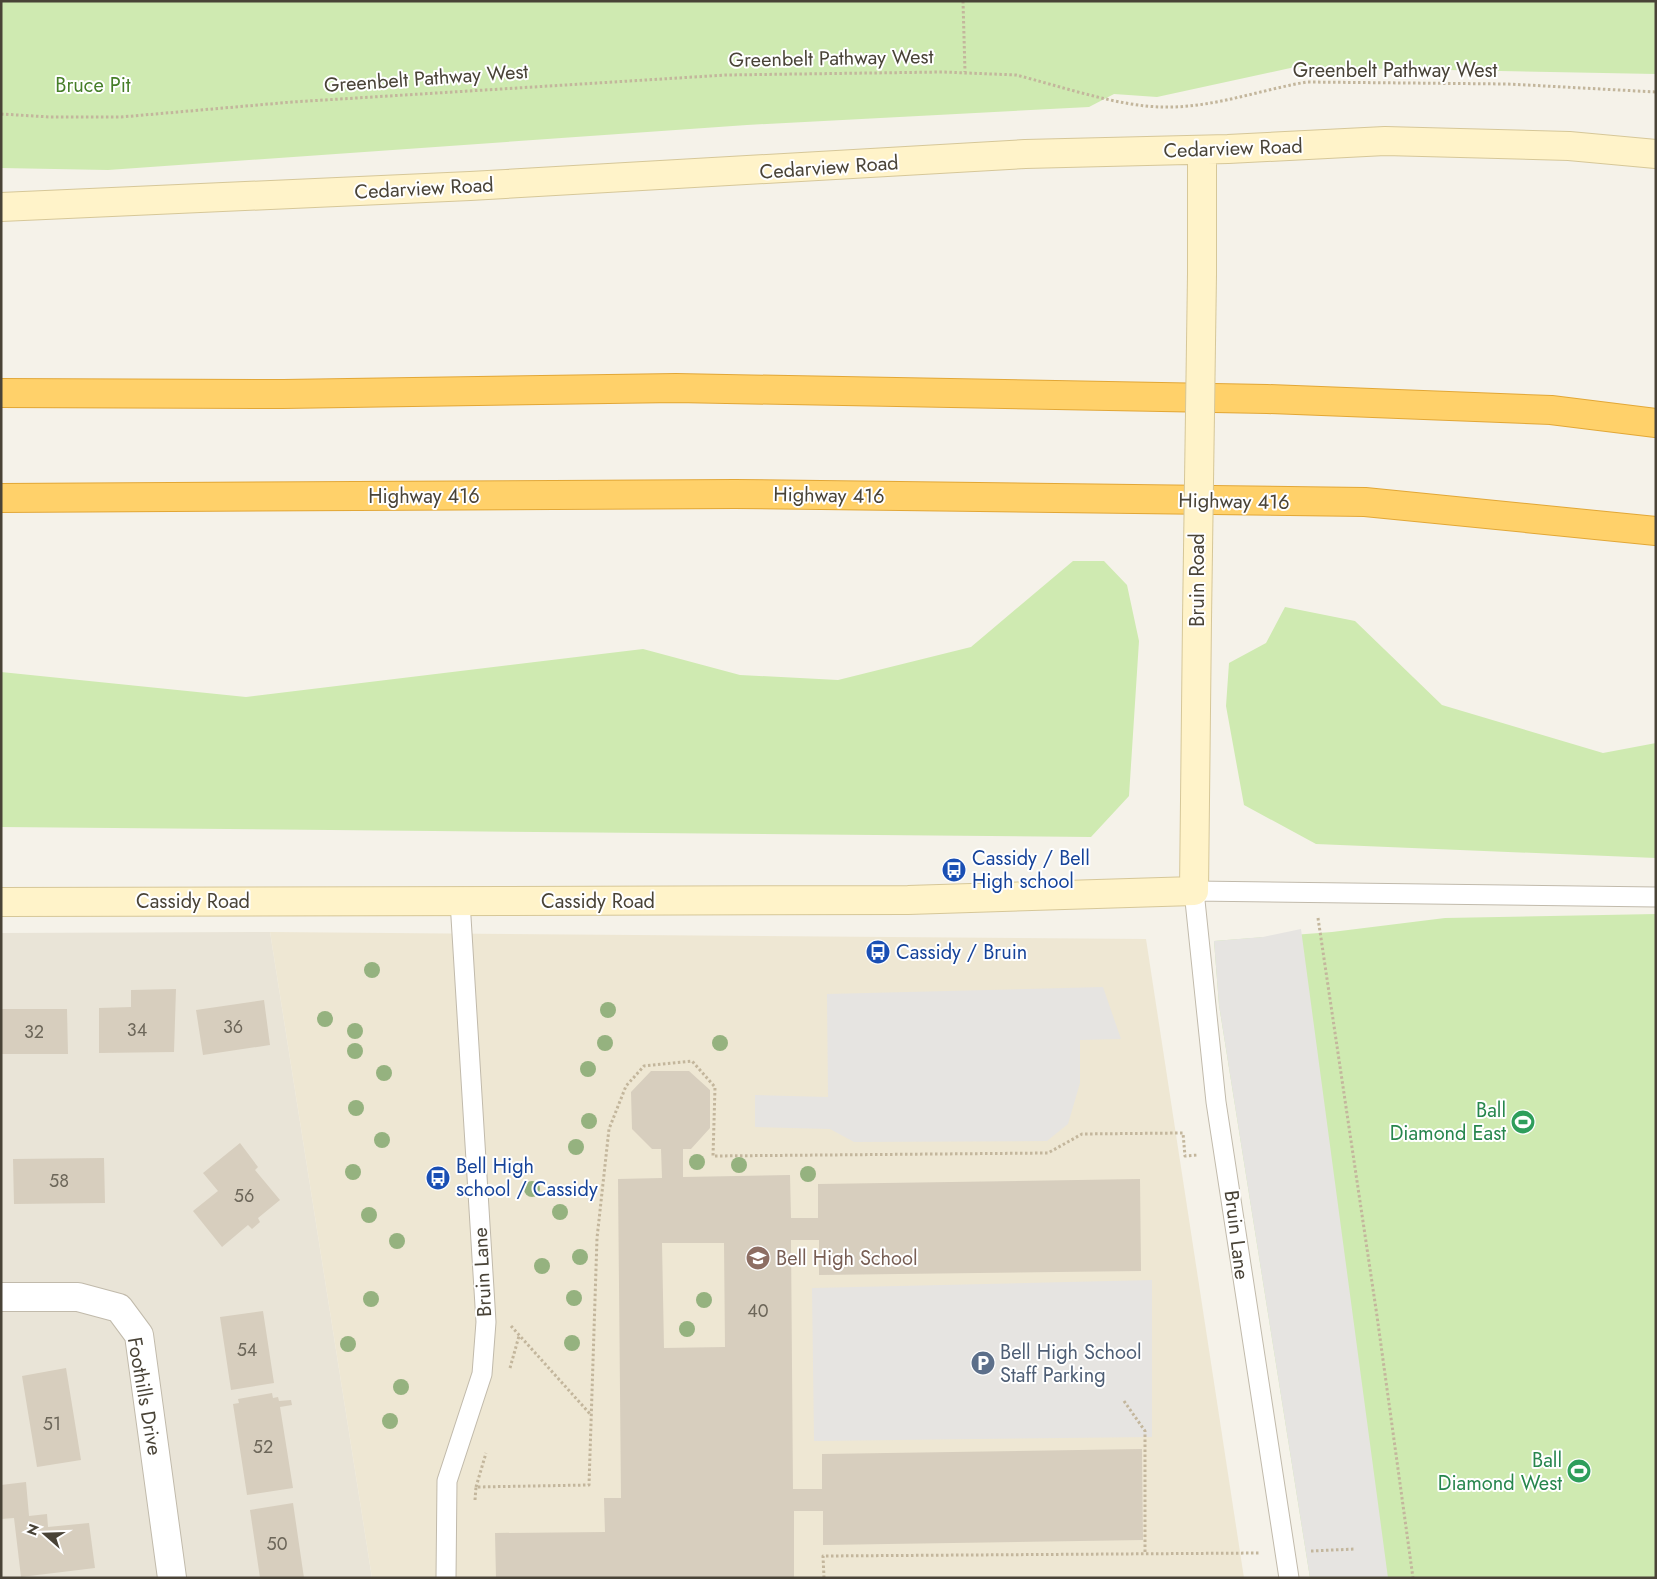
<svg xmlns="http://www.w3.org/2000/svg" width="1657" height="1579" viewBox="0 0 1657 1579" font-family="Jost,sans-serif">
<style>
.residential{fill:#e9e4d7}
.education{fill:#eee7d3}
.green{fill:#cfeab1}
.parking{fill:#e6e4e1}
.building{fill:#d7cebe;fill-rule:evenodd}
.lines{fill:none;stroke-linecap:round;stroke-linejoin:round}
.lane-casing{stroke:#c1baab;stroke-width:21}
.street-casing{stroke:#c1baab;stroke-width:30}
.secondary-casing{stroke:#d6c798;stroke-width:30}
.highway-casing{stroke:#e2a736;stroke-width:30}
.path{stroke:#c3b69c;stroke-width:3;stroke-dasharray:2.5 2.5;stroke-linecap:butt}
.lane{stroke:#fff;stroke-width:19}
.street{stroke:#fff;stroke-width:28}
.secondary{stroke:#fff3c9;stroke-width:28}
.highway{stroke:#ffd16a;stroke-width:28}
.secondary-bridge-casing{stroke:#d6c798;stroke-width:30;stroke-linecap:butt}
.secondary-bridge{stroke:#fff3c9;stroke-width:28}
.tree{fill:#95b27f}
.labels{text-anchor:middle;stroke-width:4;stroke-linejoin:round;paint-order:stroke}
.number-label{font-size:18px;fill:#6c6659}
.street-label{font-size:20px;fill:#494337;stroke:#fff}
.park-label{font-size:20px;fill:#467e28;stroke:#fff}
.transit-label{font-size:20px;fill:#164399;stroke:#fff;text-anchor:start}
.leisure-label{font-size:20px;fill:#27864d;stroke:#fff;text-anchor:end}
.education-label{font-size:20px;fill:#785e54;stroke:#fff;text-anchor:start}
.service-label{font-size:20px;fill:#4e5e75;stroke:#fff;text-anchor:start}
</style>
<rect width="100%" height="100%" fill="#f5f2e9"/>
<path class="residential" d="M 270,932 L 372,1578 L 1,1578 L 1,933 Z"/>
<path class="education" d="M 270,932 L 1146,939 L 1244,1578 L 372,1578 Z"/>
<path class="green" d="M 1,1 L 1656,1 L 1656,74 L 1295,67 L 1157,97 L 1114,94 L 1089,107 L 747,125 L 108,170 L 1,168 Z
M 1073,561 L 1104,561 L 1127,585 L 1139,641 L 1129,796 L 1091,837 L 1,827 L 1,672 L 246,697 L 643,649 L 740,675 L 838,680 L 971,647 Z
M 1285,607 L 1355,621 L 1442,705 L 1603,753 L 1656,743 L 1656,858 L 1316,844 L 1244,805 L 1226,706 L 1229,663 L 1266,643 Z
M 1656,914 L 1656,1578 L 1310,1578 L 1219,1005 L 1214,941 L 1332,932 L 1445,918 Z"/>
<path class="parking" d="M 1301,929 L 1388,1578 L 1310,1578 L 1219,1005 L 1214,941 L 1263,937 Z
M 1103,987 L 1121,1039 L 1080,1040 L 1080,1083 L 1068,1124 L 1047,1141 L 854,1142 L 830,1129 L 755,1127 L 755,1095 L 828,1097 L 827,994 Z
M 1152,1280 L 1152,1437 L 814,1441 L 812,1288 Z"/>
<path class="building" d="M 176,989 L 174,1052 L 99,1053 L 99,1008 L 131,1007 L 131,990 Z
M 264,1000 L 270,1045 L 203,1055 L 196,1010 Z
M 1,1009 L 67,1009 L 68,1054 L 1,1054 Z
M 651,1071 L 689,1071 L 710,1090 L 710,1128 L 691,1149 L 683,1149 L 683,1177 L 790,1175 L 791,1218 L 818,1218 L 818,1184 L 1140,1179 L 1141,1271 L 819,1275 L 819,1240 L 791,1240 L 793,1489 L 822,1489 L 822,1454 L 1142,1449 L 1143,1540 L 823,1545 L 823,1511 L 794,1511 L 794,1578 L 496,1578 L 495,1533 L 605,1532 L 604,1498 L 621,1498 L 618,1179 L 662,1178 L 661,1149 L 652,1149 L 632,1129 L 631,1092 ZM 662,1243 L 724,1243 L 725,1347 L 664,1348 Z
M 240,1143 L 258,1167 L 255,1170 L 280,1200 L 258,1218 L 260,1222 L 252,1229 L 248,1225 L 222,1247 L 193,1211 L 218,1191 L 203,1173 Z
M 104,1158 L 105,1203 L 14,1204 L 13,1159 Z
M 263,1311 L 274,1383 L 231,1390 L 220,1317 Z
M 66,1368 L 81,1460 L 37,1467 L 22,1376 Z
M 272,1393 L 273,1398 L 278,1397 L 279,1401 L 291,1400 L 292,1405 L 280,1407 L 293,1488 L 247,1495 L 233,1404 L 239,1403 L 238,1399 Z
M 26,1482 L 29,1516 L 47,1514 L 48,1527 L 89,1523 L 95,1568 L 21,1577 L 14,1518 L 1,1519 L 1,1485 Z
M 293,1503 L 304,1578 L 260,1578 L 250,1510 Z"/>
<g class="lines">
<defs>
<path id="lane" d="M 446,1578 L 447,1481 L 482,1374 L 486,1322 L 460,901
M 1289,1578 L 1216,1102 L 1194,891 L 1656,897"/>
<path id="street" d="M 1,1297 L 78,1297 L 119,1308 L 139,1335 L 172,1578"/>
<path id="secondary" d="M 1202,150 L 1202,274
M 1,207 L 470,186 L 1025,154 L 1228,149 L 1385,141 L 1569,146 L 1656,154
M 1,902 L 908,900 L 1194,891 L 1197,620"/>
<path id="highway" d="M 1,393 L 283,394 L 676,388 L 1267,399 L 1551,410 L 1656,423
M 1,498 L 735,494 L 1365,502 L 1656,531"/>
</defs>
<use href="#lane" class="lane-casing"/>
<use href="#street" class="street-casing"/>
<use href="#secondary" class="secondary-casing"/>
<use href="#highway" class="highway-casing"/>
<path class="path" d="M 963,1 L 965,72
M 1,114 L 50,117 L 121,117 L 292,102 L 726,75 L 943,72 L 1016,75 C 1060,86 1120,107 1164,107 C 1213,108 1259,90 1307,82 L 1508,84 L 1656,92
M 1318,918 L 1377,1316 L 1413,1578
M 511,1326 L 591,1415
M 510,1368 L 519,1336
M 1124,1401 L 1145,1431 L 1145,1554
M 476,1487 L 486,1453
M 475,1500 L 476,1487 L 589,1485 L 597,1238 L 609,1129 L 626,1086 L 644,1066 L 692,1061 L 715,1087 L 713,1156 L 1048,1153 L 1082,1134 L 1181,1133 L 1183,1133 L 1185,1156 L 1198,1155
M 1311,1551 L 1355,1549
M 824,1578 L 823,1556 L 1260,1553"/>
<use href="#lane" class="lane"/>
<use href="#street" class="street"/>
<use href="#secondary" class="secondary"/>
<use href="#highway" class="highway"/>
<defs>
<path id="secondary-bridge" d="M 1197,620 L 1202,274"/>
</defs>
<use href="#secondary-bridge" class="secondary-bridge-casing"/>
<use href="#secondary-bridge" class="secondary-bridge"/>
</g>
<g class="tree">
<circle cx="372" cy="970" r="8"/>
<circle cx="608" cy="1010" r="8"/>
<circle cx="325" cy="1019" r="8"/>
<circle cx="355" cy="1031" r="8"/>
<circle cx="605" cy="1043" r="8"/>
<circle cx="720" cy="1043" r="8"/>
<circle cx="355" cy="1051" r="8"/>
<circle cx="588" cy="1069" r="8"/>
<circle cx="384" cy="1073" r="8"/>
<circle cx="356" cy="1108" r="8"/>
<circle cx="589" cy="1121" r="8"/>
<circle cx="382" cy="1140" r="8"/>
<circle cx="576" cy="1147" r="8"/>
<circle cx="697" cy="1162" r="8"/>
<circle cx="739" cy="1165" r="8"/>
<circle cx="353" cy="1172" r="8"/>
<circle cx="808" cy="1174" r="8"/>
<circle cx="532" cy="1189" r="8"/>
<circle cx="560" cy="1212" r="8"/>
<circle cx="369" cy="1215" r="8"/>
<circle cx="397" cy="1241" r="8"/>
<circle cx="580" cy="1257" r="8"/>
<circle cx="542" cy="1266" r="8"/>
<circle cx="574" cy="1298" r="8"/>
<circle cx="371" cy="1299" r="8"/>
<circle cx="704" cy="1300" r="8"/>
<circle cx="687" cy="1329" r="8"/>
<circle cx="572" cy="1343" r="8"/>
<circle cx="348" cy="1344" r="8"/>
<circle cx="401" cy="1387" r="8"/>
<circle cx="390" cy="1421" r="8"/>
</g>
<defs>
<symbol id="bus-disc" viewBox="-11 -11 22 22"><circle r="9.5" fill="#1a4fb4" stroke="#fff"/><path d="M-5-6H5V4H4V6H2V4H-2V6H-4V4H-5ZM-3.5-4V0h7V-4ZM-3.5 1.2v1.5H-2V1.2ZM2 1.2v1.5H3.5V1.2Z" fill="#fff"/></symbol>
<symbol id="stadium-disc" viewBox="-11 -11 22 22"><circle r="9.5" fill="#2e9e5b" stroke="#fff"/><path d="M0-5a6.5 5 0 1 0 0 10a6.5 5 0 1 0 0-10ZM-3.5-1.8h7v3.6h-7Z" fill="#fff"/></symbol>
<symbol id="school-disc" viewBox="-11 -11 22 22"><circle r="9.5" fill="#8d6e63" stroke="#fff"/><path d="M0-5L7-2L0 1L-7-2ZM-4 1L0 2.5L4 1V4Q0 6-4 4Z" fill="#fff"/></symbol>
<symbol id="parking-disc" viewBox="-11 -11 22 22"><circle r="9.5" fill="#5c6f8a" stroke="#fff"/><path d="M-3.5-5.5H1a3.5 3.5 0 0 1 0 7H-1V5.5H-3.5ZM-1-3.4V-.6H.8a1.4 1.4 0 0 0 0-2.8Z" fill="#fff"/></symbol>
</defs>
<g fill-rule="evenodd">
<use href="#bus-disc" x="940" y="856" width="28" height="28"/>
<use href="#bus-disc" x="864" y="938" width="28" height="28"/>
<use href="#stadium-disc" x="1509" y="1108" width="28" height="28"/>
<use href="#bus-disc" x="424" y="1164" width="28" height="28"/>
<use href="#school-disc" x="744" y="1244" width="28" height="28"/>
<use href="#parking-disc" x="969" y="1349" width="28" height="28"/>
<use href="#stadium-disc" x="1565" y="1457" width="28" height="28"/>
</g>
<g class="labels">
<g class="number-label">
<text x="233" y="1033">36</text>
<text x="137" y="1036">34</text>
<text x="34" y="1038">32</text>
<text x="59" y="1187">58</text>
<text x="244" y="1202">56</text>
<text x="758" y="1317">40</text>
<text x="247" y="1356">54</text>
<text x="52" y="1430">51</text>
<text x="263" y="1453">52</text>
<text x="277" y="1550">50</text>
</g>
<g class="street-label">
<text transform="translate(831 58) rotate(-1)" y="7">Greenbelt Pathway West</text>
<text x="1395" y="77">Greenbelt Pathway West</text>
<text transform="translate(426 78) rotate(-4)" y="7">Greenbelt Pathway West</text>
<text transform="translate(1233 148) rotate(-2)" y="7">Cedarview Road</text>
<text transform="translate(829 167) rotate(-4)" y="7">Cedarview Road</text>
<text transform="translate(424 188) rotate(-3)" y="7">Cedarview Road</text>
<text transform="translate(829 495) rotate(1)" y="7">Highway 416</text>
<text x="424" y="503">Highway 416</text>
<text transform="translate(1234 501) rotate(1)" y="7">Highway 416</text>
<text transform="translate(1197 580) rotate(-90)" y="7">Bruin Road</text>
<text x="193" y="908">Cassidy Road</text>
<text x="598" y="908">Cassidy Road</text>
<text transform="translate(1237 1235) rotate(83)" y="7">Bruin Lane</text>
<text transform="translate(482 1272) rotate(-93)" y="7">Bruin Lane</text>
<text transform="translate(145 1396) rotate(80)" y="7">Foothills Drive</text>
</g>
<g class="park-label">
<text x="93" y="92">Bruce Pit</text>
</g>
<g class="transit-label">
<text x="972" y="865">Cassidy / Bell<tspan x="972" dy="23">High school</tspan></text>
<text x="896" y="959">Cassidy / Bruin</text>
<text x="456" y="1173">Bell High<tspan x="456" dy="23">school / Cassidy</tspan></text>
</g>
<g class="leisure-label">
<text x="1506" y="1117">Ball<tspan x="1506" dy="23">Diamond East</tspan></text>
<text x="1562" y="1467">Ball<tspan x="1562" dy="23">Diamond West</tspan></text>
</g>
<g class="education-label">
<text x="776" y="1265">Bell High School</text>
</g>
<g class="service-label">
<text x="1000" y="1359">Bell High School<tspan x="1000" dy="23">Staff Parking</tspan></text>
</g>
</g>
<rect width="1657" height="1579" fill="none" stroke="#494337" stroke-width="5"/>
<g transform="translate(45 1534) rotate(290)" stroke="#ffffff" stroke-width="4" paint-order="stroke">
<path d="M0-4L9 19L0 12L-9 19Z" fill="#494337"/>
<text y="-8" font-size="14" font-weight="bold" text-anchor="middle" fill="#494337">N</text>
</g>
</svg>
